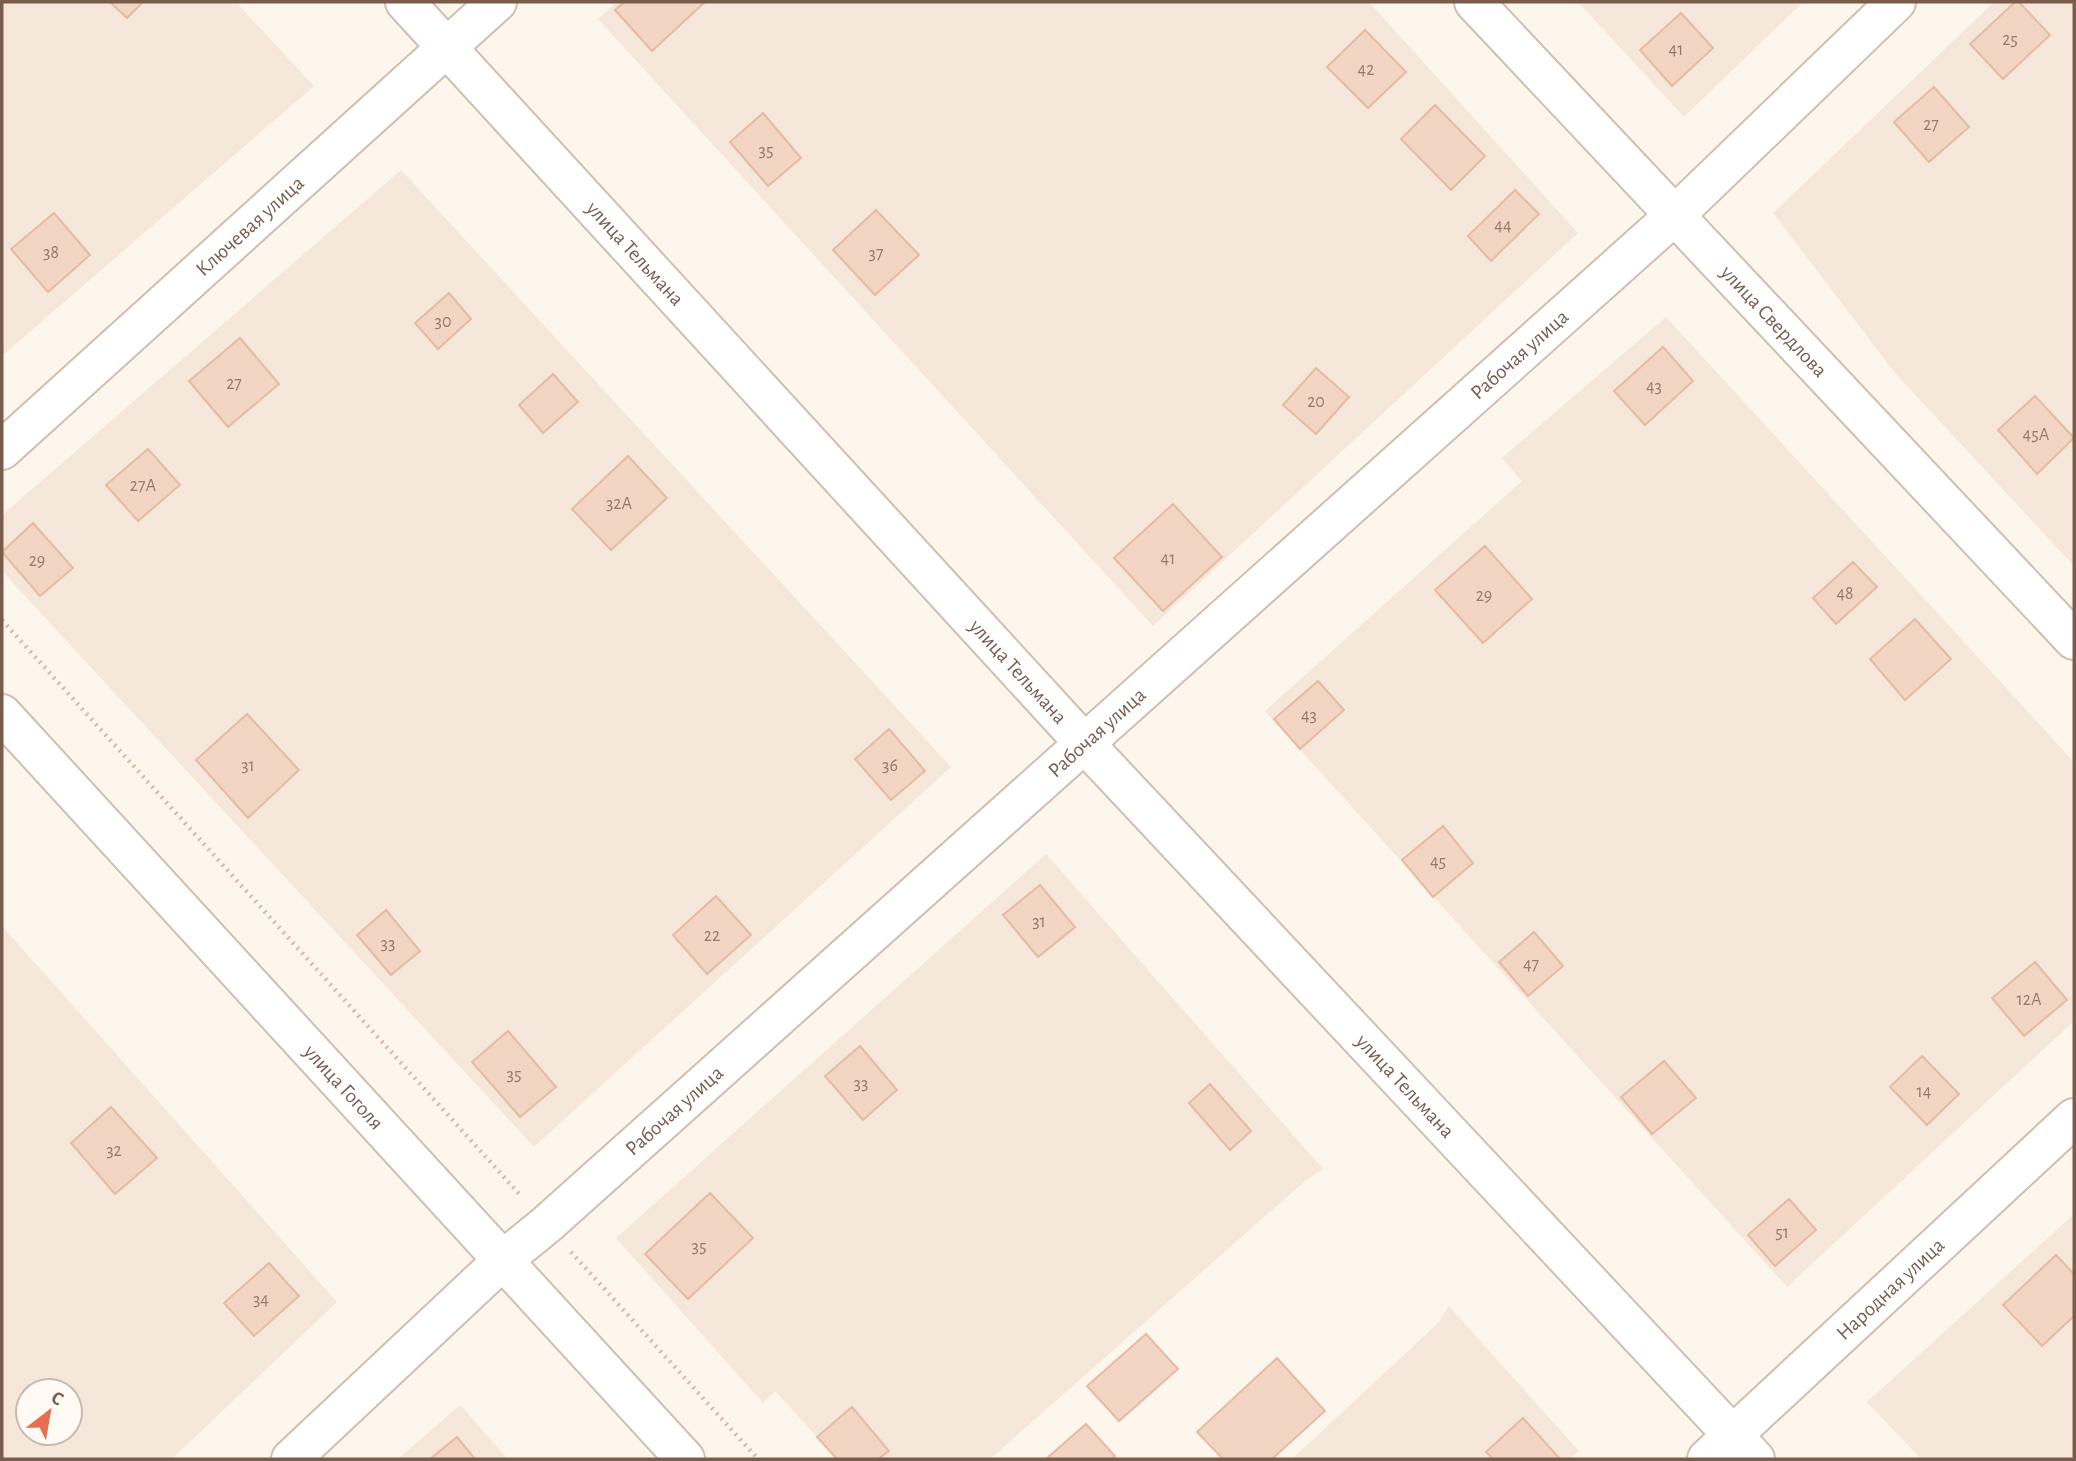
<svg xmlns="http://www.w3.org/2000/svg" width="2076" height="1461" viewBox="0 0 2076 1461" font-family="'Alegreya Sans',sans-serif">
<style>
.residential{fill:#f5e8da;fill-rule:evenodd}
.building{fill:#f3d5c3;stroke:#e6bba3;stroke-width:2}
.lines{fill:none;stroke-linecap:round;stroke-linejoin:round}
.minor-casing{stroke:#d1beb0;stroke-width:42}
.path{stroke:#d9b8a5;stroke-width:4.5;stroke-dasharray:2 5;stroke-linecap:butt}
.minor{stroke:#fff;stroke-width:38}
.labels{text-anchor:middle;stroke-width:6;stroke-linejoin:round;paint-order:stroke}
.number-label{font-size:18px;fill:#987a6a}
.street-label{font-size:21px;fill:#7a5c4d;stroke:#fffaf3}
</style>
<rect width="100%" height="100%" fill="#fdf6ec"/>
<path class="residential" d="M 2,2 L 236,2 L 314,86 L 2,356 Z
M 617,2 L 1369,2 L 1578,233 L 1153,626 L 598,19 Z
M 1578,2 L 1803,2 L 1684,117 Z
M 1994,2 L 2074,2 L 2074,566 L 1895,373 L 1773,213 Z
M 401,170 L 951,767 L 534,1147 L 2,571 L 2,515 Z
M 1666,317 L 2074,762 L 2074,1021 L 1787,1287 L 1265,711 L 1522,481 L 1502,458 Z
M 1046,854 L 1323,1169 L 1305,1181 L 990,1459 L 837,1459 L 775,1391 L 763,1403 L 616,1238 Z
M 2,926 L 337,1302 L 172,1459 L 2,1459 ZM 28,1391 L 70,1391 L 70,1433 L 28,1433 Z
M 2074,1214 L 2074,1459 L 1921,1459 L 1867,1402 Z
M 1449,1306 L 1579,1451 L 1570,1459 L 1292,1459 L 1438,1323 Z
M 460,1405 L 508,1459 L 398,1459 Z"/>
<path class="building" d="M 110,2 L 143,2 L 127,18 Z
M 624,2 L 705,2 L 652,51 L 615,10 Z
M 2015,2 L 2019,2 L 2050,35 L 2003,79 L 1970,44 Z
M 1681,13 L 1713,48 L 1672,86 L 1640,50 Z
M 1365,30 L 1406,72 L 1368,108 L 1327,67 Z
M 1934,87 L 1969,127 L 1929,162 L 1894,122 Z
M 1435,105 L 1485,156 L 1451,190 L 1401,139 Z
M 763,113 L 801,158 L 768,186 L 730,142 Z
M 1515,190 L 1539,214 L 1491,261 L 1468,236 Z
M 876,210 L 919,255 L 875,295 L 833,250 Z
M 54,213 L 90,255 L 48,292 L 11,249 Z
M 449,293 L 471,319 L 438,349 L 415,323 Z
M 240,338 L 279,384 L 228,427 L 189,381 Z
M 1663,347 L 1693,381 L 1645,425 L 1614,391 Z
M 1316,368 L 1349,397 L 1316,434 L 1283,405 Z
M 553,374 L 578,402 L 543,433 L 519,405 Z
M 2035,396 L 2074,438 L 2037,474 L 1998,430 Z
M 148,449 L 180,485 L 138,521 L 106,485 Z
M 628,456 L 667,498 L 611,550 L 572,509 Z
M 1173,504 L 1222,557 L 1163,611 L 1114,558 Z
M 33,523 L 73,568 L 40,596 L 2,552 Z
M 1485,546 L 1532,599 L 1483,643 L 1435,590 Z
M 1853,562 L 1877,587 L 1836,624 L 1813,598 Z
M 1915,619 L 1951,659 L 1905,700 L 1870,659 Z
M 1318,681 L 1344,710 L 1300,749 L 1274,719 Z
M 247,714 L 299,770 L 248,818 L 196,760 Z
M 889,729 L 925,771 L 891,800 L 855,759 Z
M 1443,826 L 1473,863 L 1433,897 L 1402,860 Z
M 1040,885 L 1075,927 L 1038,957 L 1003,915 Z
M 716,896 L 751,935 L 707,974 L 673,935 Z
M 386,910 L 420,951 L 391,975 L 357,935 Z
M 1534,932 L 1563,966 L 1528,996 L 1499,962 Z
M 2035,962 L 2067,1000 L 2024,1036 L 1992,998 Z
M 508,1031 L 556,1087 L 520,1117 L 472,1062 Z
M 860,1046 L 897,1090 L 863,1120 L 825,1076 Z
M 1922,1056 L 1959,1094 L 1927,1125 L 1890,1087 Z
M 1664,1061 L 1696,1098 L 1652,1134 L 1621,1097 Z
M 1210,1084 L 1251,1131 L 1230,1150 L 1189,1103 Z
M 111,1107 L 157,1158 L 115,1194 L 71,1143 Z
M 710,1193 L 753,1238 L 688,1299 L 645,1254 Z
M 1789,1199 L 1816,1230 L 1775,1266 L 1748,1235 Z
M 2056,1255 L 2074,1274 L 2074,1316 L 2042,1346 L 2003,1305 Z
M 269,1263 L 299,1296 L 254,1336 L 224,1303 Z
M 1146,1334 L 1178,1369 L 1119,1421 L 1087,1386 Z
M 1277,1358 L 1325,1411 L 1272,1459 L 1223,1459 L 1197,1432 Z
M 852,1407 L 889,1451 L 878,1459 L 837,1459 L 817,1437 Z
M 1523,1418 L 1560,1459 L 1493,1459 L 1486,1452 Z
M 1086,1424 L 1115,1456 L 1111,1459 L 1046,1459 Z
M 457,1437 L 475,1459 L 430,1459 Z"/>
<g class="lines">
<defs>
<g id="minor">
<path id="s1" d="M 405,2 L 1085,744 L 1755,1459"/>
<path id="s2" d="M 1474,2 L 2074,640"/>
<path id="s3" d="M 2,450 L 497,2"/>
<path id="s4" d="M 2,714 L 685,1459"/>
<path id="s5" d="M 291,1459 L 503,1260 L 546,1225 L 1674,216 L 1896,2"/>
<path id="s6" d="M 1707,1459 L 2074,1118"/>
</g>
</defs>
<use href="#minor" class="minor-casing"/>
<path class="path" d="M 2,620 L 521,1196
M 571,1252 L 758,1459"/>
<use href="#minor" class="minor"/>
</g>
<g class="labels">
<g class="number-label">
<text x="2010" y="45">25</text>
<text x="1676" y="55">41</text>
<text x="1366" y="75">42</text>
<text x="1931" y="130">27</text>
<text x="766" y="156">35</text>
<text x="1503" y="231">44</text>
<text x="51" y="258">38</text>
<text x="876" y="259">37</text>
<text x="443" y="327">30</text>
<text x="234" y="389">27</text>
<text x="1654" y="392">43</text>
<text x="1316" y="407">20</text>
<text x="2036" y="440">45А</text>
<text x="143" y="491">27А</text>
<text x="619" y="509">32А</text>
<text x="1168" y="564">41</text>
<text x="37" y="566">29</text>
<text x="1845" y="599">48</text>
<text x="1484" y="601">29</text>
<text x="1309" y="721">43</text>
<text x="248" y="771">31</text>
<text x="890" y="771">36</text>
<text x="1438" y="867">45</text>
<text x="1039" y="927">31</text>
<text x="712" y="941">22</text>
<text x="388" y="949">33</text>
<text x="1531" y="970">47</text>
<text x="2029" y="1005">12А</text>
<text x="514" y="1080">35</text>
<text x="861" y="1089">33</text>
<text x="1924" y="1097">14</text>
<text x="114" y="1156">32</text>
<text x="1782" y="1238">51</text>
<text x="699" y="1252">35</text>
<text x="261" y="1305">34</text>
</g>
<g class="street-label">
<text dy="7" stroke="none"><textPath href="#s3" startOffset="334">Ключевая улица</textPath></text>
<text dy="7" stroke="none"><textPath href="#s1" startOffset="341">улица Тельмана</textPath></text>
<text dy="7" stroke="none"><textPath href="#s2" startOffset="438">улица Свердлова</textPath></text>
<text dy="7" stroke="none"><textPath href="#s5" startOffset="1652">Рабочая улица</textPath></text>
<text dy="7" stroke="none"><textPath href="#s1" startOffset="908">улица Тельмана</textPath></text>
<text dy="7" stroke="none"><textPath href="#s5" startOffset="1085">Рабочая улица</textPath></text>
<text dy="7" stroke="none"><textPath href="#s4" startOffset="506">улица Гоголя</textPath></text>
<text dy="7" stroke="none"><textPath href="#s1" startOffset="1475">улица Тельмана</textPath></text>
<text dy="7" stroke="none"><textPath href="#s5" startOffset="518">Рабочая улица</textPath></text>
<text dy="7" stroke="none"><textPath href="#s6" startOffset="250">Народная улица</textPath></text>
</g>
</g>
<rect width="2076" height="1461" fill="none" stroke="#7a5c4d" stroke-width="7"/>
<g transform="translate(49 1412) rotate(31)"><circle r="33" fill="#fffaf3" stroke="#cabbb1" stroke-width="2"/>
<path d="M0-5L12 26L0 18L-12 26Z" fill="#e76f51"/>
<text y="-10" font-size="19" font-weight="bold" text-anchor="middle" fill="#7a5c4d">С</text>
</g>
</svg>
